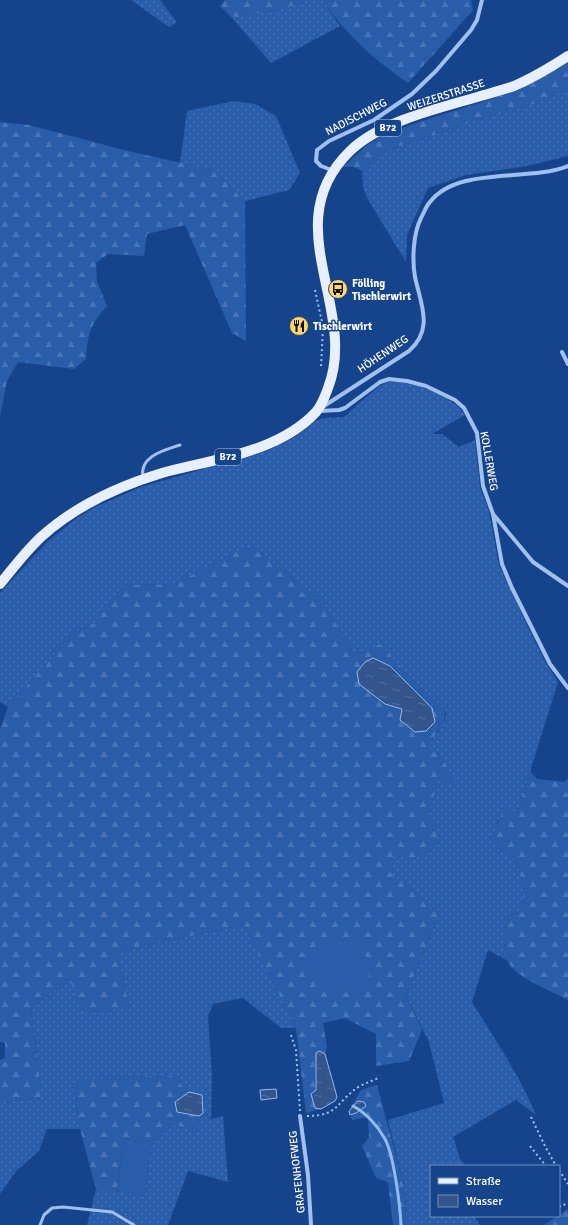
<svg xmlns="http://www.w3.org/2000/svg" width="568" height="1225" font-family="Signika,sans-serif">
	<defs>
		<pattern id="grass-dots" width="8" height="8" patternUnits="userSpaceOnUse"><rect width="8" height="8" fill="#295daa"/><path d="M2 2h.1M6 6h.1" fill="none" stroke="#4975b7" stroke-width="1.8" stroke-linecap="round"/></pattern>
		<pattern id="forest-firs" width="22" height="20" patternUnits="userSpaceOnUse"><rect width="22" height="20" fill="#295daa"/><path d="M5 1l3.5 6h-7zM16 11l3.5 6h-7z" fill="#4975b7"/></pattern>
		<pattern id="water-ripples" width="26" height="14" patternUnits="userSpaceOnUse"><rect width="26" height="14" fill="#34558b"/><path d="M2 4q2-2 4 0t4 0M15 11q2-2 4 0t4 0" fill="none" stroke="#526e9c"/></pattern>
	</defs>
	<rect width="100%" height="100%" fill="#16448c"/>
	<g fill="url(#grass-dots)">
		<path d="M131 0H160L177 22 169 27Z"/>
		<path d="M309 0H322L340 26 271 63 232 18 282 9Z"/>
		<path d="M568 88V156L527 166 466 175 428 188 407 235 406 262 367 198 363 187 362 171 378 155 398 146 429 137 486 117 536 103Z"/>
		<path d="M234 101 255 104 276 116 300 173 289 190 245 201 213 170 180 163 187 111Z"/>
		<path d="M387 382C408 379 455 396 465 415L432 434H442L459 447 475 440 480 487 489 512 499 565 528 627 547 665 558 682 517 813 503 816 497 823 498 849 515 859C521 877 528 893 520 911L512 914 504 945 508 961 488 950 472 1002C495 1039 519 1075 536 1115L516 1100 453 1137 460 1159 466 1166H431V1216H474L480 1225H406L405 1189 388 1120 444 1103 429 1042 406 996 440 912 392 874 394 852 428 815 438 779 455 785 444 760 429 743C437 733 449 723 445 709L411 678 380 645 355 654 321 600 250 545 174 584 124 585 95 623 74 632 8 707 0 702V593L48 541 77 518 95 507 141 487 269 450 295 437 315 421 324 418 344 417 379 386Z"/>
		<path d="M244 925 296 1028H281L243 998 213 1004 208 1016 212 1076 211 1119 223 1116 228 1182 188 1171 168 1225H87L96 1189 145 1196 151 1142 169 1124 197 1131 199 1116 203 1113 202 1095 189 1092 173 1076 73 1084 80 1129H47L39 1151 16 1171 0 1194V1105L13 1101 42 1097 31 1010 69 977 130 1008 117 954 133 948Z"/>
	</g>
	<g fill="url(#forest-firs)" fill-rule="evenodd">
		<path d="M225 0H309L282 9 232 18 220 6Z"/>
		<path d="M322 0H471L473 10 408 83C372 58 347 35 322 0Z"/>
		<path d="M568 62V88L534 104 486 117 429 137 398 146 378 155 362 171 354 167H343L367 145 384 135C444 110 513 100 568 62Z"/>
		<path d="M0 122 29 125 128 151 213 170 245 201 246 341 232 333 185 225 147 234 144 256 108 254 96 263 97 281 107 306C91 323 87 335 86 359L74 369 18 362 7 381 0 416Z"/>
		<path d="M250 545 321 600 355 654 380 644 411 678 445 709 444 724 429 743 444 760 455 785 438 780 428 815 437 823V844L410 862 394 853 392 874 440 912 406 996 422 1030 409 1061 376 1066V1034L345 1018 323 1023 327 1047 325 1054 319 1051 315 1063V1108L321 1109 306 1113 296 1028 244 925 133 948 117 954 130 1008 82 1014 69 977 31 1010 42 1097 13 1101 0 1105V1060L5 1058V1043L0 1042V729L8 707 74 632 95 623 124 585 174 584ZM390 666 405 682 402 709 385 704Z"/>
		<path d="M530 771 537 779 564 782 568 778V1000C552 991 516 978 508 962 504 954 504 942 504 934 504 921 509 915 520 911 528 893 521 877 515 859 510 856 503 853 499 849 484 837 503 821 503 808L517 813Z"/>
		<path d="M173 1076 189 1092 175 1102 177 1112 199 1116 197 1131 169 1124 151 1142 123 1139 117 1193 96 1189 80 1129 73 1083 100 1078Z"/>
		<path d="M377 1085 405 1189 406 1225H393L388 1182 376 1178 362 1146 369 1137 368 1117 352 1120 351 1116 361 1110 358 1101 349 1111 361 1090Z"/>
		<path d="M568 1209V1225H544Z"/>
	</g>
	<g fill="#295daa">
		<path d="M361 934 372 990 317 991 304 950Z"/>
		<path d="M123 1139 151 1142 145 1196 117 1193Z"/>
	</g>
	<g fill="url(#water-ripples)" stroke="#92baf2">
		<path d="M373 658 390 666 432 708 435 722 426 731 415 732 400 720 402 709 385 704 359 684 357 672 365 662Z"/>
		<path d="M319 1051 325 1054 337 1097 335 1101 321 1109 315 1108 311 1094 316 1090V1053Z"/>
		<path d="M276 1089 277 1098 261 1100 260 1090Z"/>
		<path d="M189 1092 202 1095 203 1113 199 1116 177 1112 175 1102Z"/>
		<path d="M358 1101 364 1102 366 1106 356 1113 350 1115 349 1111Z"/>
	</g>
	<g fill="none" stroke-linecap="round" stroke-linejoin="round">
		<path stroke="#92baf2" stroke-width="3" d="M353 1106C366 1113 378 1126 385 1139 394 1156 400 1205 401 1225"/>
		<g stroke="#a0c0ef" stroke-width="2" stroke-dasharray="2 3" stroke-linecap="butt">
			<path d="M315 290 323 327 321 368"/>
			<path d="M291 1035 296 1050 300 1111"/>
			<path d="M307 1116C340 1116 336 1101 360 1086 366 1083 372 1081 378 1078"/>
			<path d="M531 1117 545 1146 556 1166"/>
			<path d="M530 1146 546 1166"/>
			<path d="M559 1170 568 1184"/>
			<path d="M559 1207 568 1203"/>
		</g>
		<g stroke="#a0c0ef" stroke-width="3">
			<path d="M143 477C139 456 165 450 180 445"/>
			<path d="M40 1225 44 1215 52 1208 63 1207 112 1212 134 1225"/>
		</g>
		<g stroke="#a0c0ef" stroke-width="4">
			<path d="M334 171 321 166 316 161 317 150 329 141 374 120 412 94 436 71 471 30 477 20 482 0"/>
			<path d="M562 352 568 364"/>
			<path d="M324 406 409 351C434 329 421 305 415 277 412 260 413 234 421 218 424 213 426 206 430 202 458 166 528 182 568 166"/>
			<path d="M319 411 339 410 345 408 380 382 389 379 407 381 426 386 455 400 464 408 477 433 483 486 493 514 502 564 512 588 550 664 568 688"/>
			<path d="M493 514 533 562 568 586"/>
			<path d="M300 1116 308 1175 311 1225"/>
		</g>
		<path stroke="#e8f0ff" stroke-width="10" d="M0 584C13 568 26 551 41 537 74 507 119 486 162 473 213 459 278 453 316 412 322 405 325 396 328 388 359 309 275 224 350 151 387 115 465 103 514 86 533 78 551 67 568 56"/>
	</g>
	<defs>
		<g id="bus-disc" transform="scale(1)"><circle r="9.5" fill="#ffd85e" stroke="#16448c"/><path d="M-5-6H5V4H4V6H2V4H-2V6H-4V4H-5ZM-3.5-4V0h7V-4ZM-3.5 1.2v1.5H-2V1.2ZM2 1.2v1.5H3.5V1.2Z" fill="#111"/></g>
		<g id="restaurant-disc" transform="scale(1)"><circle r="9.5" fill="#ffd85e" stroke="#16448c"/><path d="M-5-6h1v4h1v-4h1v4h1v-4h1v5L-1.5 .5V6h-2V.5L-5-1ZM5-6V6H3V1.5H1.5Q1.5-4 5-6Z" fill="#111"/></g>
	</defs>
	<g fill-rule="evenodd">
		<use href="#bus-disc" x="338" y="289"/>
		<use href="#restaurant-disc" x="299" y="326"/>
	</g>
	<g text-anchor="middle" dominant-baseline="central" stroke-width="3" stroke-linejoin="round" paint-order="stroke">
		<g fill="#16448c" stroke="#b9c7dc" stroke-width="1">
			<rect x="375" y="120" width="26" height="16" rx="3"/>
			<rect x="215" y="449" width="26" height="16" rx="3"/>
		</g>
		<g font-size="10" font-weight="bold" fill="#fff">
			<text x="388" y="128">B72</text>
			<text x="228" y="457">B72</text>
		</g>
		<g font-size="11" fill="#fff" stroke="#16448c">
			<text transform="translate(446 95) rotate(-18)">WEIZERSTRASSE</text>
			<text transform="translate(356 117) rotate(-27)">NADISCHWEG</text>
			<text transform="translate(383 354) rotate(-34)">HÖHENWEG</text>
			<text transform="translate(489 461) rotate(80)">KOLLERWEG</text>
			<text transform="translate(297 1172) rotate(-96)">GRAFENHOFWEG</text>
		</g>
		<g font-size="11" font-weight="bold" fill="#fff" stroke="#16448c" text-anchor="start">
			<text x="352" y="283">Fölling<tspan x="352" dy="13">Tischlerwirt</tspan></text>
			<text x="313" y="326">Tischlerwirt</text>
		</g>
	</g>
	<rect x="430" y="1165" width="130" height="52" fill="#16448c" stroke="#738fba"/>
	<rect x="438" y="1178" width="20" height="6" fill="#e8f0ff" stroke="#738fba"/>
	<text x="466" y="1185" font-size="12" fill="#ffffff">Straße</text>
	<rect x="438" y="1195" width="20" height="12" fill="url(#water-ripples)" stroke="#738fba"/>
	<text x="466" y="1205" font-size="12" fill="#ffffff">Wasser</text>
</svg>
